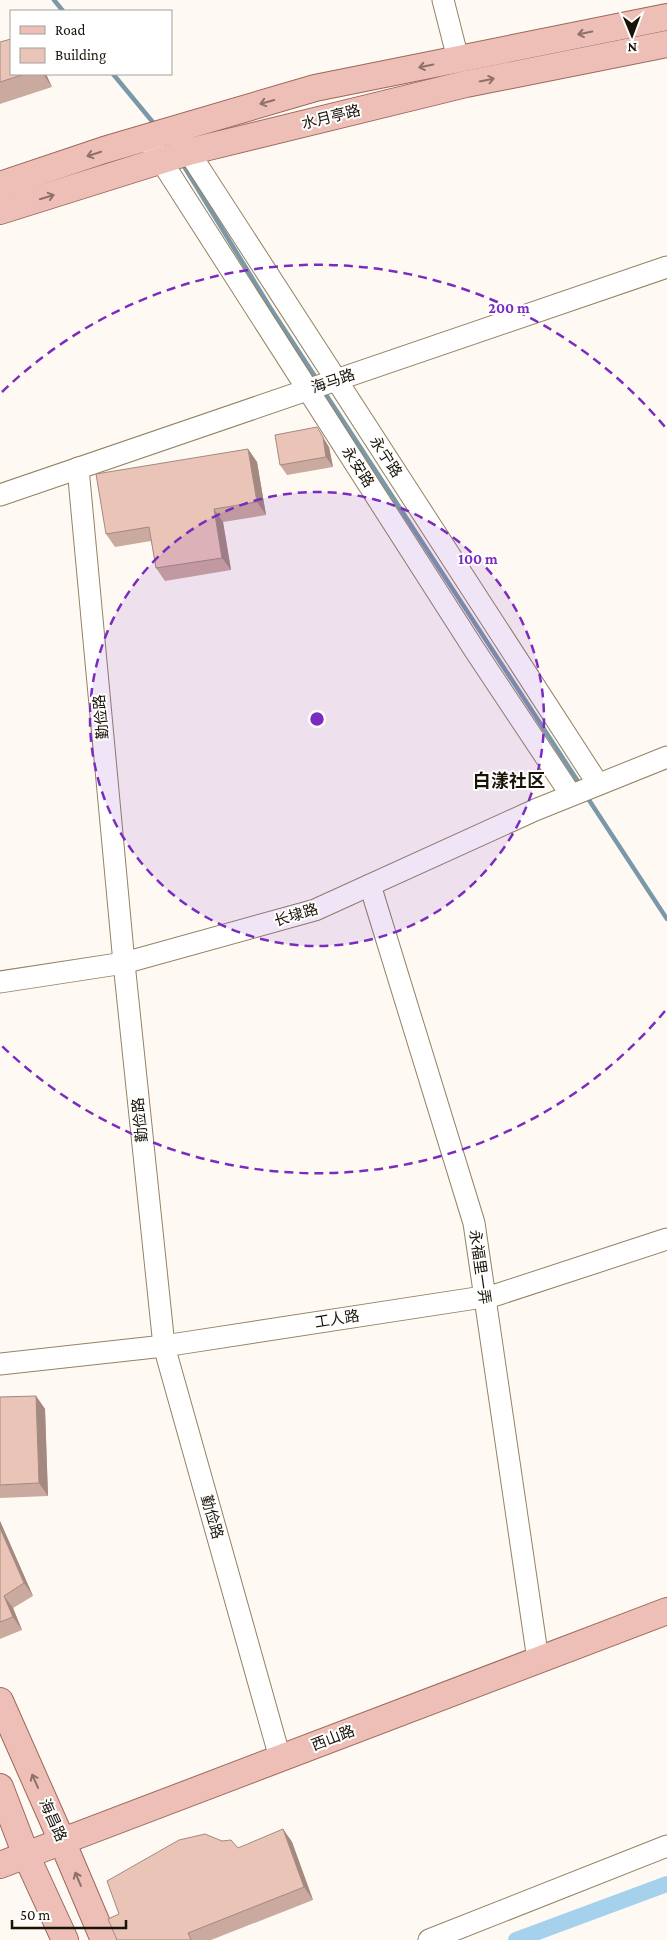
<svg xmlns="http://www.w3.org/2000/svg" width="667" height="1940" font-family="'Crimson Pro','Noto Sans SC',serif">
	<rect width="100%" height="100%" fill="#fefaf3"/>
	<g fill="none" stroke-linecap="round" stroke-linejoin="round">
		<g stroke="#7b98a8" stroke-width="4.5">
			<path d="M54 0 63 11"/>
			<path d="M113 74 156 126"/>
			<path d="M182 163 271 309 318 381"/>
			<path d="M323 390 581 786"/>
			<path d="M587 797 667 919"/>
		</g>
		<path stroke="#a5d1ed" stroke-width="16" d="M516 1940 667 1884"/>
		<g stroke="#948264" stroke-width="23">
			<g id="minor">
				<path d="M443 0 458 59"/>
				<path d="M181 140 598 784"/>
				<path d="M153 148 474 649 571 795"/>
				<path d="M78 468 124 963 164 1346 280 1758"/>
				<path d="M0 495 667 267"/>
				<path d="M370 885 474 1223 538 1660"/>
				<path d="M0 982 124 963 315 910 535 810 667 757"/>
				<path d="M0 1364 164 1346 496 1295 667 1239"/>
				<path d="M429 1940 667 1846"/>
			</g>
		</g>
		<g stroke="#9c675a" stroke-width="28">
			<g id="major">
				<path d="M0 185 104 150 315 88 667 17"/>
				<path d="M0 211 188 152 466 84 667 44"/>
				<path d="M0 1701 62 1841 104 1940"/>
				<path d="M0 1787 26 1855 65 1940"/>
				<path d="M0 1865 667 1611"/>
			</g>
		</g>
		<use href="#minor" stroke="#fff" stroke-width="21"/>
		<use href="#major" stroke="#eebfb6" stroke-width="26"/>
	</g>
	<g fill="#caa99e">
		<path d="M0 42 11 74H46L52 87 0 104Z"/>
		<path d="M329 447 333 467 287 475 280 465Z"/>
		<path d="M248 449 257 462 266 515 223 522 231 570 165 581 156 568 151 541 115 547 106 534Z"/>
		<path d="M36 1396 45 1409 48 1496 0 1498V1397Z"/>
		<path d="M0 1521 33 1596 13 1608 22 1630 0 1639Z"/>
		<path d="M283 1829 292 1842 313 1900 211 1940H117L119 1914Z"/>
	</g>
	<g fill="#a48981">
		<path d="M43 74H46L52 87Z"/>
		<path d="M317 427 329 447 333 467 326 457Z"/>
		<path d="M248 449 257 462 266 515 257 502Z"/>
		<path d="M214 509 223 522 231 570 222 558Z"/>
		<path d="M36 1396 45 1409 48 1496 39 1483Z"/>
		<path d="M0 1521 33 1596 24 1583 0 1528Z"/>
		<path d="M4 1596 13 1608 22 1630 13 1617Z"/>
		<path d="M283 1829 292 1842 313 1900 304 1887Z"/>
	</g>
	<g fill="#ebc4b8" stroke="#a48981">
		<path d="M11 39V74H25L0 82V42Z"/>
		<path d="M317 427 323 437 326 457 280 465 275 435Z"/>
		<path d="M248 449 257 502 214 509 222 558 156 568 149 527 106 534 96 474Z"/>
		<path d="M36 1396 39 1483 0 1485V1397Z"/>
		<path d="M0 1528 24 1583 4 1596 13 1617 0 1622Z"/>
		<path d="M283 1829 304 1887 188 1933 191 1940H117L108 1919 119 1914 107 1881 179 1840 205 1834 222 1841 231 1840 238 1848Z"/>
	</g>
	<defs><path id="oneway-shaft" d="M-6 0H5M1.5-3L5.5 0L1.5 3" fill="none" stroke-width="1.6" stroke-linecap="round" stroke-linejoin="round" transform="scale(1.25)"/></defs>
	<g stroke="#8e7167">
		<use href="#oneway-shaft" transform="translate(585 33) rotate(168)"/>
		<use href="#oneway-shaft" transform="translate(426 66) rotate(168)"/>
		<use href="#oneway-shaft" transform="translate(487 80) rotate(-11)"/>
		<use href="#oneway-shaft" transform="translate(267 102) rotate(164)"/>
		<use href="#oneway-shaft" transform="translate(94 154) rotate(162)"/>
		<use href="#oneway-shaft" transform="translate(47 197) rotate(-17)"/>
		<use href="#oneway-shaft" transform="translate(35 1781) rotate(-114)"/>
		<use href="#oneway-shaft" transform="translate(78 1879) rotate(-113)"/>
	</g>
	<circle cx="317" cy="719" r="227" fill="#7b2cbf" fill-opacity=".12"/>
	<g fill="none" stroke="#7b2cbf" stroke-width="2.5" stroke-dasharray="9 6">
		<circle cx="317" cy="719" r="227"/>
		<path d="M665 1011A454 454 0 0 1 2 1046M2 392A454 454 0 0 1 665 427"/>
	</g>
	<g text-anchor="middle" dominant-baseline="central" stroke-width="4" stroke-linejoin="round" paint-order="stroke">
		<g font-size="15" fill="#191207" stroke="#fff">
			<text transform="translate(331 117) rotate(-14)">水月亭路</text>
			<text transform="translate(333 381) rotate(-19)">海马路</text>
			<text transform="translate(386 457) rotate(57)">永宁路</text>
			<text transform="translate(358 467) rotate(57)">永安路</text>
			<text transform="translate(101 717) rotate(-95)">勤俭路</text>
			<text transform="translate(296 915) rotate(-17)">长埭路</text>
			<text transform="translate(140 1120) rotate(-96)">勤俭路</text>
			<text transform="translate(480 1267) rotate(82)">永福里一弄</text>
			<text transform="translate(337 1319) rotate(-9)">工人路</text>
			<text transform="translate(212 1517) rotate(74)">勤俭路</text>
			<text transform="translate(333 1738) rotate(-21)">西山路</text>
			<text transform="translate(53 1820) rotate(66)">海昌路</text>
		</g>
		<g font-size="18" font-weight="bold" fill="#191207" stroke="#fff">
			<text x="509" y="781">白漾社区</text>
		</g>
	</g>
	<circle cx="317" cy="719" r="8" fill="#7b2cbf" stroke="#fff" stroke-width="2.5"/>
	<g font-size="15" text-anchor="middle" font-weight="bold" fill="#7b2cbf" stroke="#fff" stroke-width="4" stroke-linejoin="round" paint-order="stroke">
		<text x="509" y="313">200 m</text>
		<text x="478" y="564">100 m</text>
	</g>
	<rect x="10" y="10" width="162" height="65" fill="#ffffff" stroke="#a3a09c"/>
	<rect x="20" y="26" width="25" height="8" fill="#eebfb6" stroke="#a3a09c"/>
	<text x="55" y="35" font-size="15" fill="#191207">Road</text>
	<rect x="20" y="48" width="25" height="15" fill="#ebc4b8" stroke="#a3a09c"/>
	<text x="55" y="60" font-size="15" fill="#191207">Building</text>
	<g transform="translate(632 35) rotate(179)" stroke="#ffffff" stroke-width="4" paint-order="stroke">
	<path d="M0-4L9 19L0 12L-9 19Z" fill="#191207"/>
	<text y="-8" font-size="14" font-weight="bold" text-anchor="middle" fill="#191207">N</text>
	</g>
	<path d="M12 1920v8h114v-8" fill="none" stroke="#191207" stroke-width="2.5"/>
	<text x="20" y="1920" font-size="15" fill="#191207" stroke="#ffffff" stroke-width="4" paint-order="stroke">50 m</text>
</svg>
